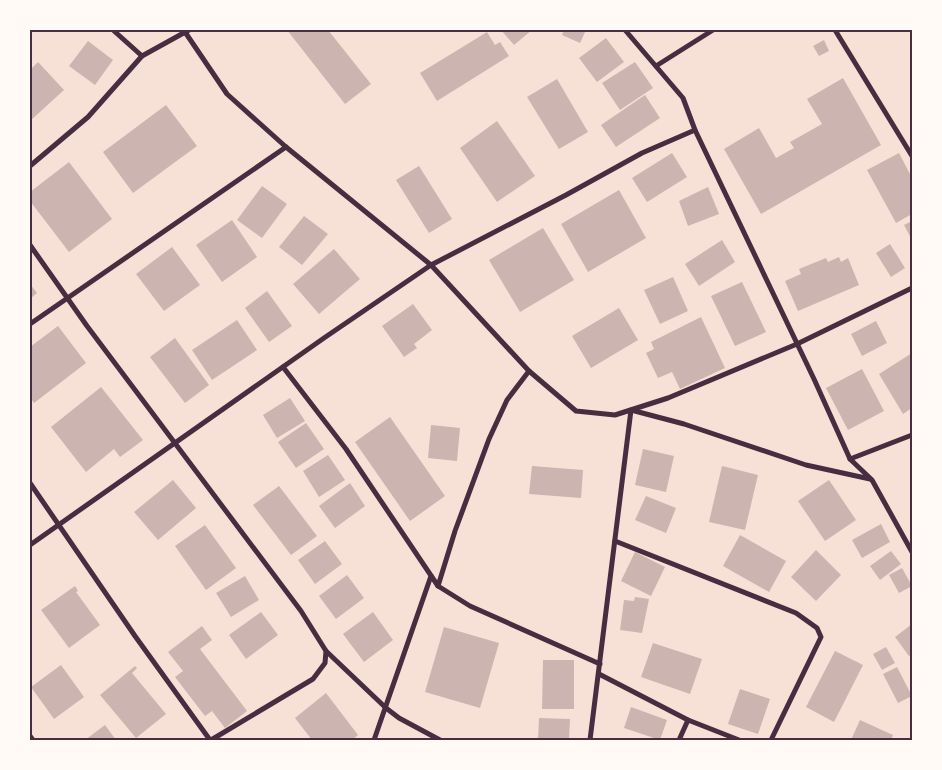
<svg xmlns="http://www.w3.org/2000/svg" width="942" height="770" font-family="'Archivo Narrow',sans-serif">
	<rect width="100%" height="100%" fill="#f7e1d7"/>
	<g fill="#ccb4b1">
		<path d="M287 30H328L371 84 345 104Z"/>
		<path d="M501 30H532L514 45Z"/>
		<path d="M564 30H586L580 43 562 35Z"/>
		<path d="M487 32 495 45 500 42 509 56 437 101 420 73Z"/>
		<path d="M606 38 624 62 597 82 579 58Z"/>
		<path d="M824 40 829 51 819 56 813 46Z"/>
		<path d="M88 41 113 60 95 85 69 66Z"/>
		<path d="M38 62 64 90 30 121V70Z"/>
		<path d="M635 62 653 88 620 110 602 83Z"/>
		<path d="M843 78 881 145 761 214 724 149 759 128 776 158 794 148 790 142 822 124 807 99Z"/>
		<path d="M557 79 588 132 559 149 527 97Z"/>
		<path d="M645 95 660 118 616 147 601 125Z"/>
		<path d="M166 105 197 146 133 193 103 152Z"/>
		<path d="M497 121 535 176 497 202 460 148Z"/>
		<path d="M672 153 687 177 647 202 632 178Z"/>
		<path d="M899 153 912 178V214L896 223 867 170Z"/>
		<path d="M69 162 112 219 69 252 30 201V192Z"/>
		<path d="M419 166 452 219 429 233 396 180Z"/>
		<path d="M262 186 287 204 262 238 237 220Z"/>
		<path d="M708 187 719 214 688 226 679 201Z"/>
		<path d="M619 190 646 238 588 272 561 224Z"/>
		<path d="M304 216 328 234 302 265 279 247Z"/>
		<path d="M232 220 257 257 222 282 196 245Z"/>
		<path d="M912 221V240L904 225Z"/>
		<path d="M543 228 574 280 520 312 489 260Z"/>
		<path d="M722 240 735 262 699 286 685 264Z"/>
		<path d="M890 244 905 268 891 277 876 253Z"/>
		<path d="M172 247 200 285 164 311 136 274Z"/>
		<path d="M334 249 360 279 319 314 293 284Z"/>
		<path d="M839 257 841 262 848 258 859 285 798 311 785 281 801 274 799 269 826 258 828 262Z"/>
		<path d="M673 277 688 311 660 324 644 290Z"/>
		<path d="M742 282 766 332 735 346 711 296Z"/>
		<path d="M30 284 37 293 30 299Z"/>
		<path d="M267 291 292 326 269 342 245 308Z"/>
		<path d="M413 304 432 330 414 344 417 348 404 357 382 326Z"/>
		<path d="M619 308 638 340 591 368 572 336Z"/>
		<path d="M701 317 725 368 680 389 672 372 658 378 646 353 654 349 651 342Z"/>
		<path d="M237 320 257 350 212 380 192 350Z"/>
		<path d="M876 321 887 343 862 356 851 334Z"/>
		<path d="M58 326 86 363 34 403 30 397V347Z"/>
		<path d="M175 338 209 385 185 403 150 357Z"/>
		<path d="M912 353V408L903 414 879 374Z"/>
		<path d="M862 369 884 411 848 430 826 388Z"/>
		<path d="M101 387 143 440 120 457 114 449 86 472 51 427Z"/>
		<path d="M290 398 305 421 277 438 263 415Z"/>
		<path d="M390 417 445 496 410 521 355 442Z"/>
		<path d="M306 423 324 449 296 468 278 442Z"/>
		<path d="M431 425 460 428 457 461 428 458Z"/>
		<path d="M643 449 674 456 666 492 635 485Z"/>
		<path d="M328 455 345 480 319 497 303 471Z"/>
		<path d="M532 466 583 470 581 498 529 494Z"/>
		<path d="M722 466 758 475 745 530 709 522Z"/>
		<path d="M173 480 196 508 158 540 134 512Z"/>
		<path d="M829 480 856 520 825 541 798 501Z"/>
		<path d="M350 483 365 506 335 528 319 506Z"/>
		<path d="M279 486 317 536 291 555 253 505Z"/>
		<path d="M646 496 676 508 666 533 635 520Z"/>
		<path d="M881 524 890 542 862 558 852 540Z"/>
		<path d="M205 525 236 568 206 590 175 546Z"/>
		<path d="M740 535 786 561 769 592 723 566Z"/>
		<path d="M325 541 342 564 315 584 298 560Z"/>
		<path d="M816 550 841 575 816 601 791 577Z"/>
		<path d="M891 551 901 564 880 580 870 566Z"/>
		<path d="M635 552 665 567 651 596 621 581Z"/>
		<path d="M902 568 912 586 899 593 889 575Z"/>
		<path d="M347 575 364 598 336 619 319 596Z"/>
		<path d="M245 576 259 600 231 617 216 593Z"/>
		<path d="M75 586 78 591 76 592 100 625 69 648 41 610Z"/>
		<path d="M635 597 649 599 642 633 620 630 624 600 634 601Z"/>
		<path d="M261 612 278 635 246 659 229 635Z"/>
		<path d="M373 612 393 640 364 662 343 634Z"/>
		<path d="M912 624V654L909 656 895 637Z"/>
		<path d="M202 626 212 640 200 649 247 711 225 728 212 711 205 716 175 677 183 671 168 652Z"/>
		<path d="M444 627 499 643 480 708 425 692Z"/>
		<path d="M653 643 702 659 690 694 641 677Z"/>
		<path d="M886 647 895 663 882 670 873 654Z"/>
		<path d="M835 651 863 665 834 722 806 707Z"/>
		<path d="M543 660H574V709H542Z"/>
		<path d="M61 665 84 697 54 719 31 687Z"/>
		<path d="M135 666 137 668 132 673 166 714 136 738 100 695Z"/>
		<path d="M897 667 912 696 898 703 883 674Z"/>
		<path d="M740 689 770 699 758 734 728 724Z"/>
		<path d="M326 693 358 735 352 740H312L295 718Z"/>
		<path d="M631 707 667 720 660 740 624 728Z"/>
		<path d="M539 718 570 719 569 740H538Z"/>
		<path d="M860 720 893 735 891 740H851Z"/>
		<path d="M105 725 116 740H85Z"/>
	</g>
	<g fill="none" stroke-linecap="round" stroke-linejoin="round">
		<g stroke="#4a2c40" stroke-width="5">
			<path d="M113 30 142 56"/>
			<path d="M625 30 683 98 695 130 814 379 850 459 872 480 912 552"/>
			<path d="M835 30 912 156"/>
			<path d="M185 32 227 94 286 147 431 265 529 371 576 411 615 415 668 398 797 344 912 288"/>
			<path d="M656 66 713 30"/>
			<path d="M30 166 88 117 142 56 189 30"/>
			<path d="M30 245 87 326 301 611 326 651 325 663 313 679 211 740"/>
			<path d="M30 324 286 147"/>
			<path d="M283 367 346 449 438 586 470 606 600 664"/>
			<path d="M850 459 912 435"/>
			<path d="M30 483 135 636 210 740"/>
			<path d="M615 541 796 613 817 628 821 637 771 740"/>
			<path d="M30 545 324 338 431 265 566 195 642 153 695 130"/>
			<path d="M438 586 455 531 489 439 507 400 529 371"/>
			<path d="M326 651 386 708 399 718 440 740"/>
			<path d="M599 674 688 720 739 740"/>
			<path d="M30 736 33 740"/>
			<path d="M374 740 431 576"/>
			<path d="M590 740 631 410 684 424 806 465 870 479"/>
			<path d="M679 740 688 720"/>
		</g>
	</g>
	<rect width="942" height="770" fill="none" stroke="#fffaf5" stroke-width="62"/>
	<rect x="31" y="31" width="880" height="708" fill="none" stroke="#4a2c40" stroke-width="2"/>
</svg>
